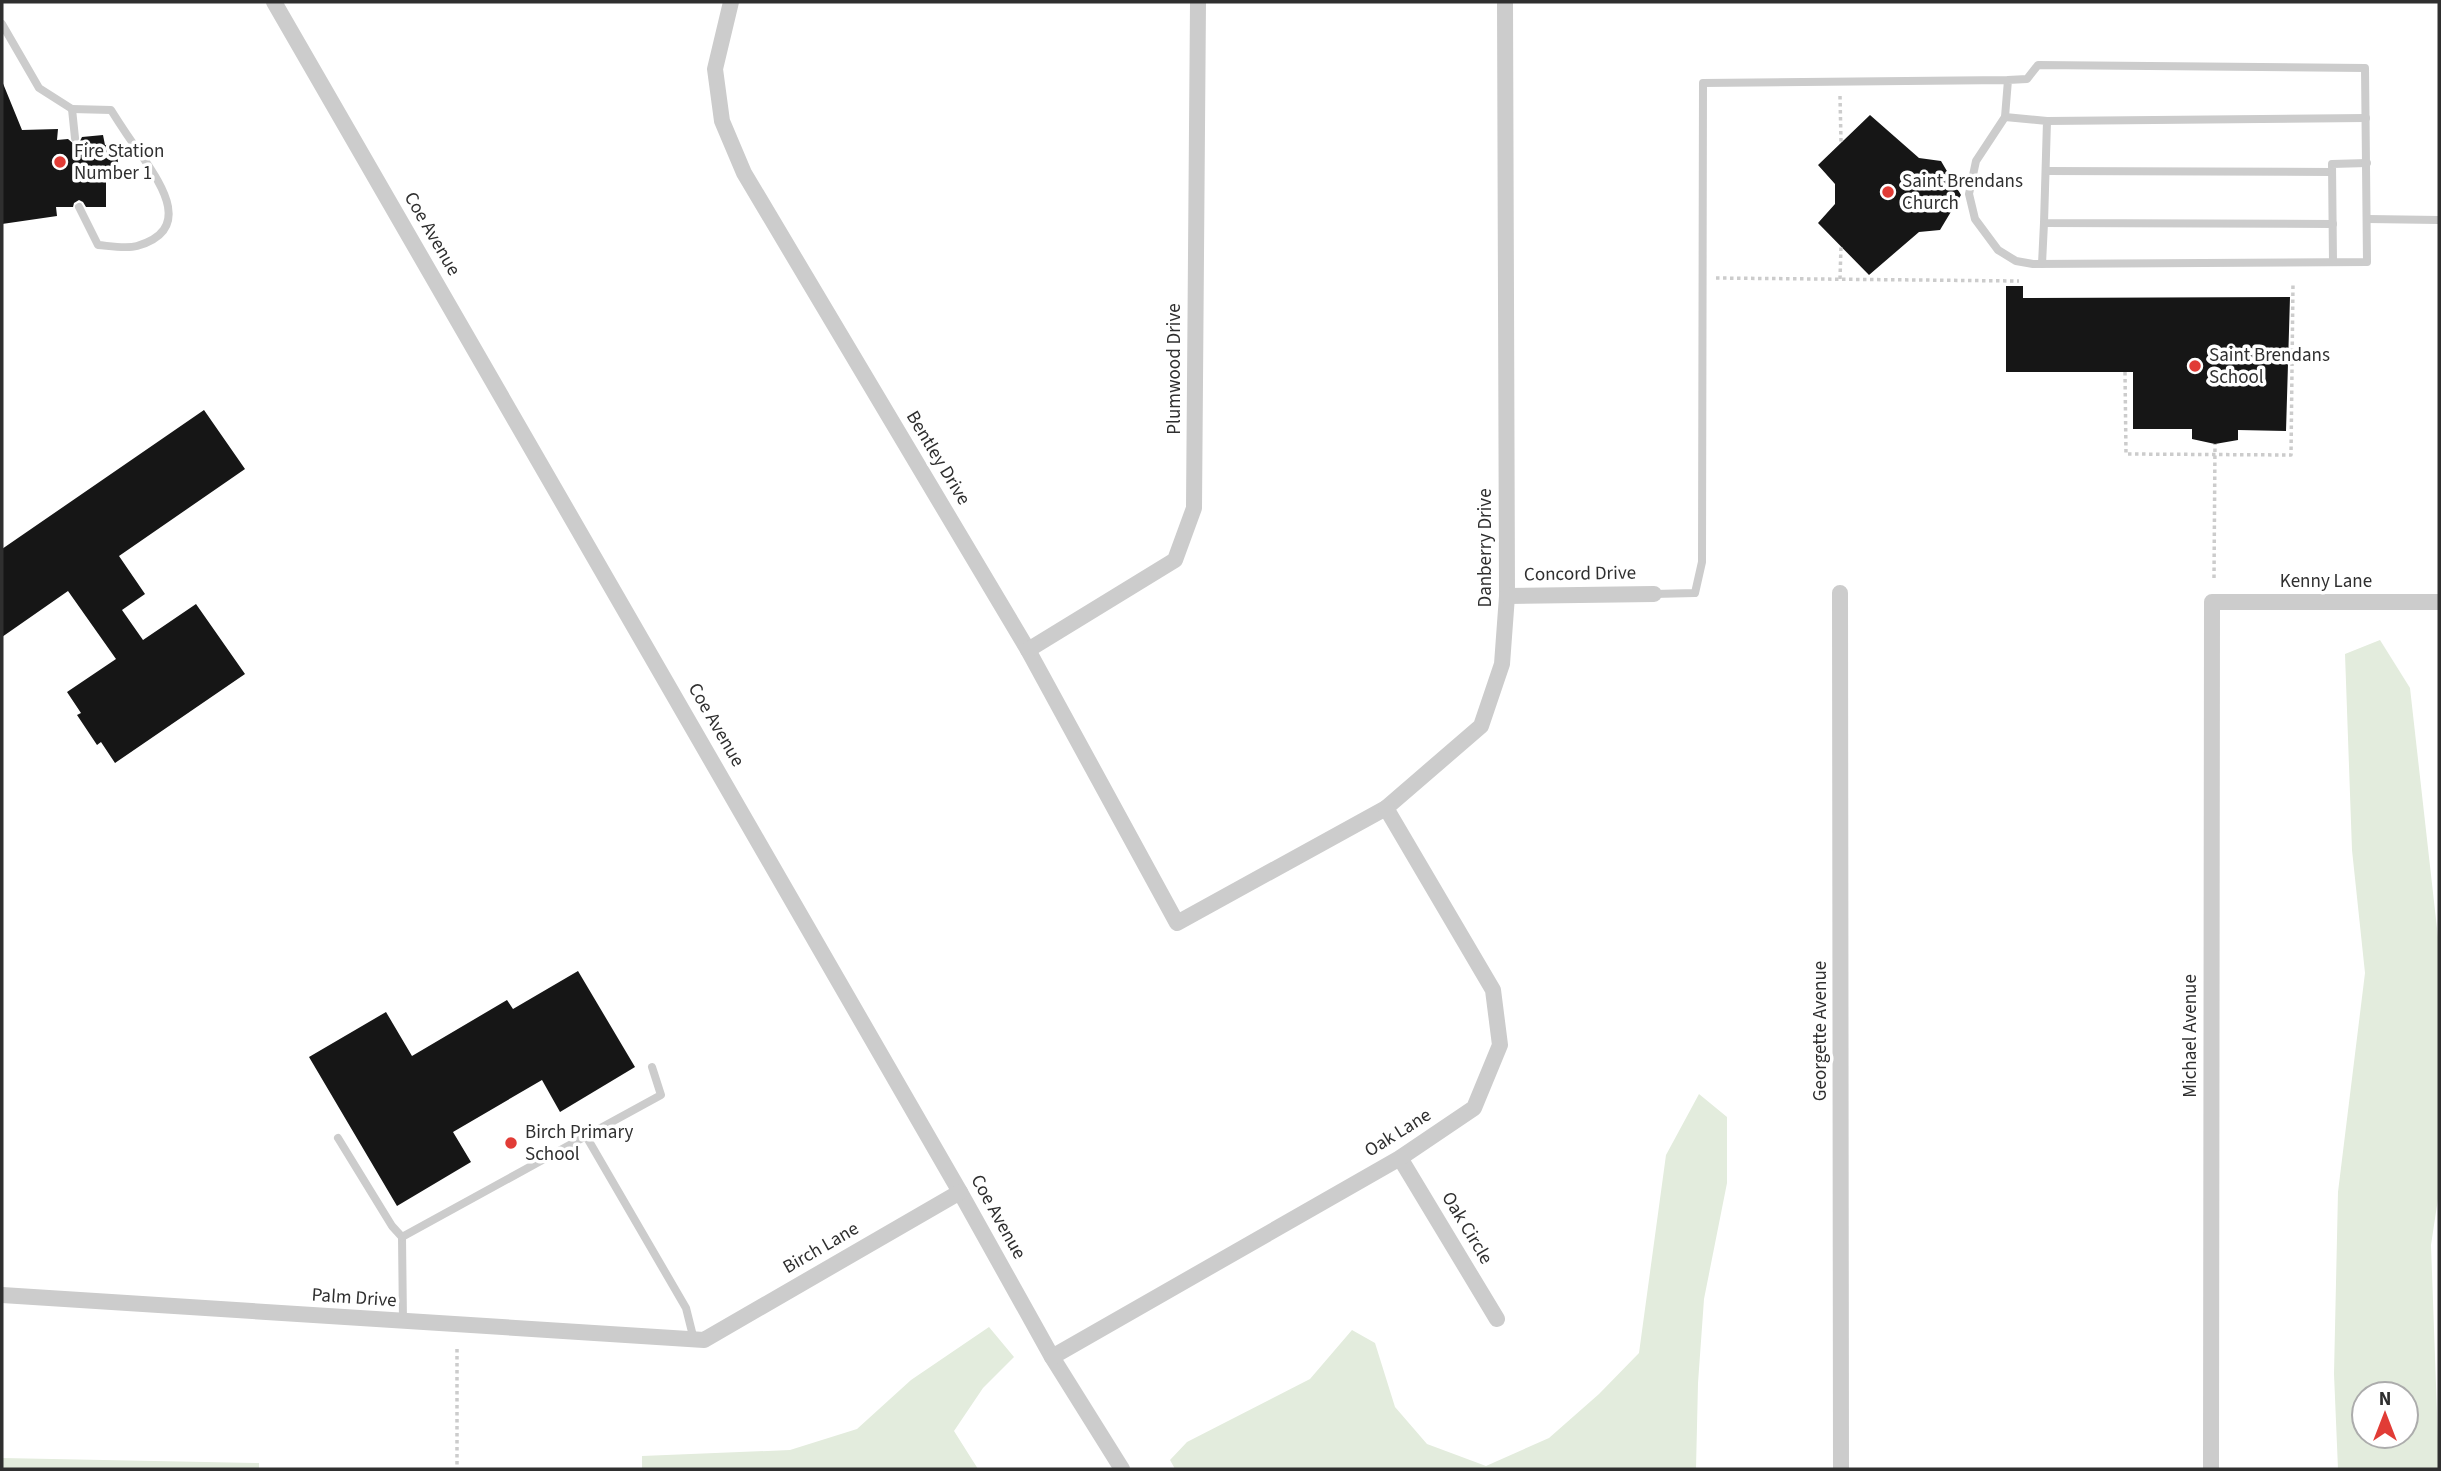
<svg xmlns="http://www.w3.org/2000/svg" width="2441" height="1471" font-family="'Source Sans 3',sans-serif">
	<rect width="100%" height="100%" fill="#fff"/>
	<g fill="#e3ecdd" fill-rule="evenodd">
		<path d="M2380 640 2410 688 2439 946V1192L2431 1245 2439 1469H2338L2334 1374 2338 1192 2365 973 2352 850 2345 654ZM2364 1394H2406V1436H2364Z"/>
		<path d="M1699 1094 1727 1117V1183L1704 1299 1698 1383 1696 1469H1175L1170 1460 1187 1442 1310 1379 1352 1330 1375 1343 1395 1407 1427 1444 1486 1466 1549 1438 1599 1394 1639 1353 1666 1155Z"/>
		<path d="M989 1327 1014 1357 983 1388 954 1431 978 1469H642V1456L790 1450 857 1429 911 1380Z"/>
		<path d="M2 1458 259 1463V1469H2Z"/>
	</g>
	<g fill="#161616">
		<path d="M2 81 22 130 58 129 57 140 68 139 75 145 79 143 82 137 103 135 105 145 116 144 120 180 106 181V207H86L83 202 79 200 74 203 73 207H56L57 216 2 224Z"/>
		<path d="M1870 115 1919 158 1941 161 1961 195 1940 230 1919 232 1869 275 1818 223 1835 204V184L1818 165Z"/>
		<path d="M2006 286H2023V298L2290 297 2286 431 2238 430V440L2215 444 2192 439V429H2133V372H2006Z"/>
		<path d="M204 410 245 469 119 556 145 594 122 610 143 640 196 604 245 674 115 763 101 742 97 745 77 715 81 713 67 692 116 659 68 591 2 637V549Z"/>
		<path d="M578 971 635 1067 560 1112 542 1080 453 1132 471 1162 397 1206 309 1057 386 1012 412 1056 507 1000 513 1009Z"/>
	</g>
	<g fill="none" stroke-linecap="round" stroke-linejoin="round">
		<g stroke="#ccc" stroke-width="3.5" stroke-dasharray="3.5 3.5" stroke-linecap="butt">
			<path d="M1840 96 1841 142"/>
			<path d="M1716 278 2019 281"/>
			<path d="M1840 279 1841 246"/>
			<path d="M2125 372 2126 454 2291 455 2293 283"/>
			<path d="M2214 578 2215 444"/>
			<path d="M457 1349V1469"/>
		</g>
		<g stroke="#ccc" stroke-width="8">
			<path d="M2 24 39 88 72 109 75 138"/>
			<path d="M72 109 111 110C121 126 131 141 142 156 163 187 192 230 137 246 126 249 110 246 98 245L79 207"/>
			<path d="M2005 117 2047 121 2044 223 2333 224"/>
			<path d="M2047 121 2366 118"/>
			<path d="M2046 171 2332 172"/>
			<path d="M2368 219 2439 220"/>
			<path d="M2333 262 2332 164 2367 163"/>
			<path d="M2042 264 2044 223"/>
			<path d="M1654 594 1695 593 1702 562 1703 83 2008 80 2005 117 1976 161 1969 194 1975 219 1998 250 2016 261 2033 264 2367 262 2365 68 2038 65 2027 79 2008 80"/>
			<path d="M652 1067 661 1095 586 1136 686 1308 694 1340"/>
			<path d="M338 1138 392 1226 402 1237 403 1322"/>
			<path d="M402 1237 586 1136"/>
		</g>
		<g stroke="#ccc" stroke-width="16">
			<path d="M274 2 960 1192 1052 1357 1122 1469"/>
			<path d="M731 2 715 69 722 121 744 173 1028 650 1177 923 1386 808 1481 726 1502 664 1507 596 1505 2"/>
			<path d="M1840 593 1841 1469"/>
			<path d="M1507 596 1654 594"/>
			<path d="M1028 650 1175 560 1194 508 1198 2"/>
			<path d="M1400 1158 1497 1319"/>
			<path d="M2 1295 704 1340 960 1192"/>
			<path d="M1052 1357 1400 1158 1474 1108 1500 1045 1493 990 1386 808"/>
			<path d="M2211 1469 2212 602H2439"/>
		</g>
	</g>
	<g fill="#e13c36" stroke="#fff" stroke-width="2.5">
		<circle cx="60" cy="162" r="7"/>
		<circle cx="1888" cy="192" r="7"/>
		<circle cx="2195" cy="366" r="7"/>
		<circle cx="511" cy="1143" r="7"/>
	</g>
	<g text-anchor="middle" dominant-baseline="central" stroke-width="7" stroke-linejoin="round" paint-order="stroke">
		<g font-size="19" fill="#2f2f2f" stroke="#fff" text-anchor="start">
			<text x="74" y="151">Fire Station<tspan x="74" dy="22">Number 1</tspan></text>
			<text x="1902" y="181">Saint Brendans<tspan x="1902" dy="22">Church</tspan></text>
			<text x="2209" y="355">Saint Brendans<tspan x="2209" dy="22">School</tspan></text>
			<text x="525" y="1132">Birch Primary<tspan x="525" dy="22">School</tspan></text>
		</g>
		<g font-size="19" fill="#2f2f2f" stroke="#fff">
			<text transform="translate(432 234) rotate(60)">Coe Avenue</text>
			<text transform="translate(1174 369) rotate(-90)">Plumwood Drive</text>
			<text transform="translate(938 458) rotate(59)">Bentley Drive</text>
			<text transform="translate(1485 548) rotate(-90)">Danberry Drive</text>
			<text transform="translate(1580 574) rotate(-1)">Concord Drive</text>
			<text x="2326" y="581">Kenny Lane</text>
			<text transform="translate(716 725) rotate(60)">Coe Avenue</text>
			<text transform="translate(1820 1031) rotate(-90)">Georgette Avenue</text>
			<text transform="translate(2190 1036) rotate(-90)">Michael Avenue</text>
			<text transform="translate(1398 1133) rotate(-32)">Oak Lane</text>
			<text transform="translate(998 1217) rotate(61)">Coe Avenue</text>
			<text transform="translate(1467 1228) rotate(59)">Oak Circle</text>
			<text transform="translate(821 1248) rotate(-30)">Birch Lane</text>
			<text transform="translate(354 1298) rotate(4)">Palm Drive</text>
		</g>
	</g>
	<rect width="2441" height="1471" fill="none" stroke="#2f2f2f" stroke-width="7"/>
	<g transform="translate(2385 1415)"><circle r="33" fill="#ffffff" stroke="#acacac" stroke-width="2"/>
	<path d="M0-5L12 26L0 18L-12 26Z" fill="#e13c36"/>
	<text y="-10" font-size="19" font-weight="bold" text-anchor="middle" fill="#2f2f2f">N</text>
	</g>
</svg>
